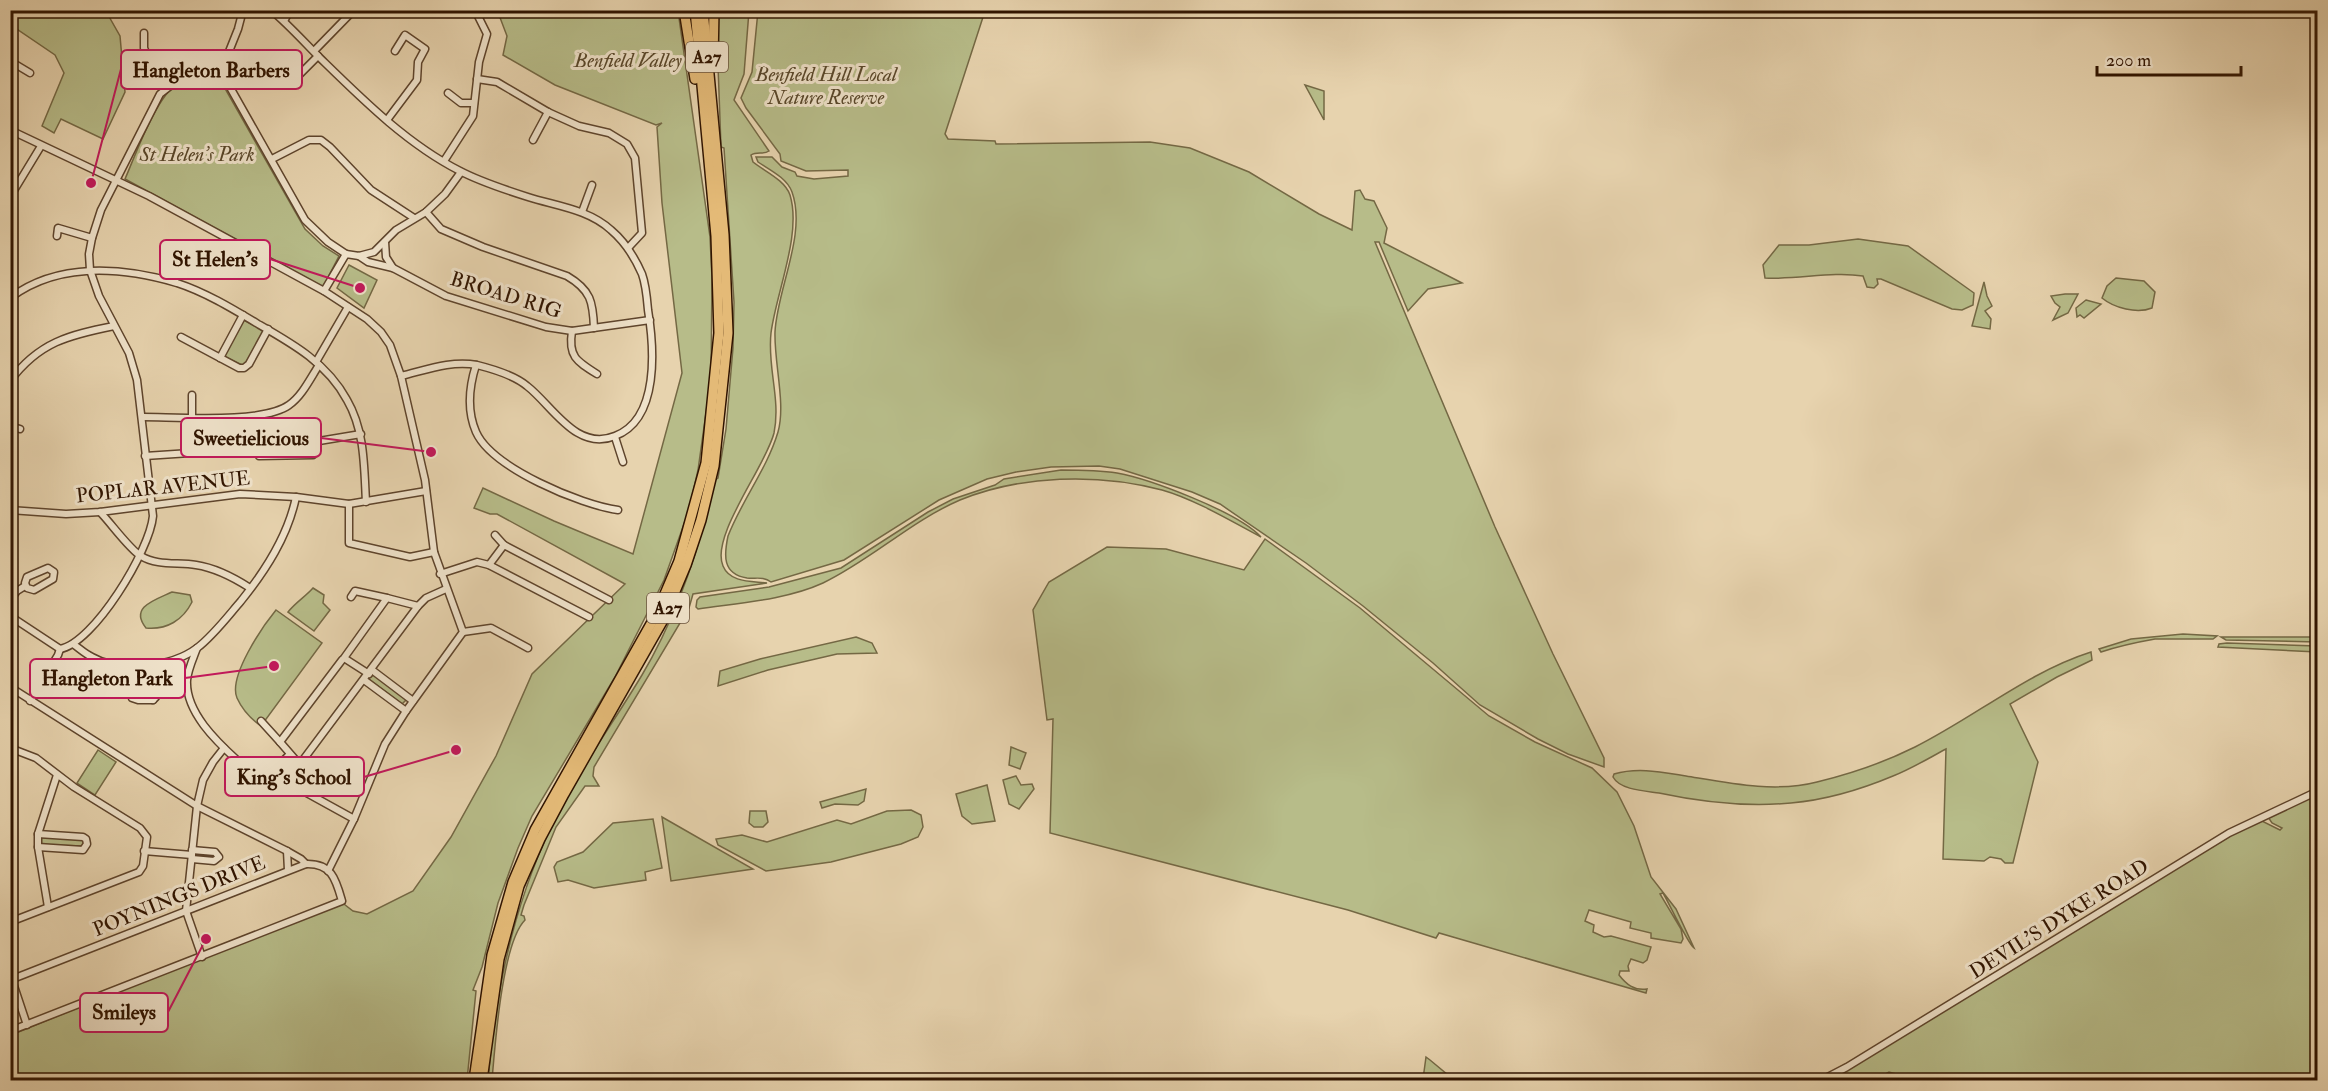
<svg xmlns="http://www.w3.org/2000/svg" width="2328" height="1091" font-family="'IM FELL Double Pica',serif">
	<rect width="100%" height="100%" fill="#e7d3ae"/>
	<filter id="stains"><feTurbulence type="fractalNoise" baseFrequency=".00333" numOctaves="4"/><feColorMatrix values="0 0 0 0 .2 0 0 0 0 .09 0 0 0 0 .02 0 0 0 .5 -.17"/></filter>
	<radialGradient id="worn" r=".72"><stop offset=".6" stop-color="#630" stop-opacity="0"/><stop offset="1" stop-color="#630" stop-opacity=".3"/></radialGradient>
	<g fill="#b7bc89" stroke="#746844" stroke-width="1.5">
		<path d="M500 10 678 11 710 237 712 278 711 377 698 470 689 510 664 580 615 677 532 816 518 848 498 903 482 967 473 990 476 991 467 1080H11V1035L340 901 353 911 367 914 413 891 451 837 496 756 532 674 625 584 497 514H490L474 508 483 488 554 521 633 554 682 373 662 203 657 127 662 123 656 125 555 85 503 55 507 36 499 15Z"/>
		<path d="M10 11H108L107 13 120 36 125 92 103 139 61 119 54 133 42 126 64 73 55 55 11 25Z"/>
		<path d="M716 11H749L744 74 734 100 769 151C763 155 757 151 751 155L753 162C764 171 785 180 790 195 802 234 776 293 771 333 767 367 781 399 774 433 766 466 710 536 723 566 730 583 752 581 767 583L693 594 689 608 594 767 593 776 599 786H585L556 827 524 905 521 915 524 916 525 920C502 943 495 1046 492 1080H488C495 993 513 907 551 827 576 774 612 725 642 675 677 616 700 547 715 480L718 478 726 429 733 348 734 302 724 148 721 147Z"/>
		<path d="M758 11H985L945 134 948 139 995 141 996 144 1150 142 1190 148 1249 172 1319 214 1352 230 1355 191 1360 190 1365 199 1374 201 1387 228 1384 243 1462 283 1428 289 1408 311 1379 242H1375L1495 527 1553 654 1604 758V767L1568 754 1538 739 1480 705 1433 663 1363 606 1306 563 1220 504 1192 492 1120 469 1099 466 1051 467 1016 472 987 479 939 500 844 560 771 582C763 576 756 579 747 578 722 574 724 555 728 536 742 500 767 469 778 432 786 404 774 363 775 332 777 289 807 234 792 192 787 178 770 170 758 162L756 157H772L782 167 795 172 797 176 814 179 848 176V170L806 171 781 161 780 154 746 108 741 98 752 72Z"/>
		<path d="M215 71 305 229 323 246 339 256 323 287 125 179C136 154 156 96 179 82 190 76 202 73 215 71Z"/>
		<path d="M1305 85 1324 91V120Z"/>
		<path d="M1858 239 1908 246 1974 293 1973 305 1962 310 1952 309 1881 279H1877L1878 284 1874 288 1867 287 1863 276C1831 271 1798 280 1765 278L1763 265 1779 245H1809Z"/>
		<path d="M349 265 377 280 364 308 337 288Z"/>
		<path d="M2116 278 2144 281 2155 292 2152 308C2137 314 2114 308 2102 298L2107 286Z"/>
		<path d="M1984 282 1987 296 1992 306 1985 311 1991 319 1990 329 1972 326Z"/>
		<path d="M2065 294H2078L2068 313 2053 320 2060 307 2055 303 2051 296Z"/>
		<path d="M2086 300 2101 304 2084 318 2080 315 2077 317 2076 308Z"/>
		<path d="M244 320 264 331 244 366 224 356Z"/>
		<path d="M1061 470C1079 470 1098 470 1117 473 1150 479 1238 512 1261 537 1231 521 1194 499 1162 490 1098 473 1021 475 960 500 911 521 871 560 823 583 786 600 738 603 698 609L696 607 697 600 700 597 769 587 841 568 928 512 953 499 995 485 1004 479Z"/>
		<path d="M1265 539 1360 608 1489 716 1535 742 1592 768 1617 792 1634 826 1651 877 1676 909 1694 948C1688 944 1669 903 1663 893L1660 894 1681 929 1683 939 1681 943 1651 938V933L1630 928 1631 922 1589 910 1585 921 1594 925 1593 932 1604 937 1611 936 1651 947 1647 960 1643 963 1631 959 1628 966 1629 971H1620L1619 975C1626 984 1634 991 1647 989L1646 993 1439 933 1436 938 1348 910 1050 833 1053 719 1047 720 1033 610 1049 582 1107 547 1166 549 1244 570Z"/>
		<path d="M313 588 324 595 323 603 330 610 314 631 288 612C296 602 305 597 313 588Z"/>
		<path d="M172 592 190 595 192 602C183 620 167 630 146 628 129 607 155 600 172 592Z"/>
		<path d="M276 610 322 643 261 726C251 719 242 709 237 698 228 677 262 627 276 610Z"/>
		<path d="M2183 634 2217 636 2213 639H2155C2138 642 2119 646 2101 652L2099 649 2131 639Z"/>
		<path d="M856 637 872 643 877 653 837 654 768 670 718 686 720 671 760 659Z"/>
		<path d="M2221 637H2317V642L2226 640Z"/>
		<path d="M2227 643 2317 646V652L2218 647 2219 644Z"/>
		<path d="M2091 652 2092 660 2057 677 2010 704 2038 762 2013 863H2005L2001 859 1990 857 1984 861 1943 859 1946 749C1929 758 1911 769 1893 776 1862 789 1825 800 1791 803 1748 807 1701 802 1659 793 1645 791 1620 790 1613 777L1614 774C1638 767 1661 772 1686 776 1728 783 1775 793 1817 782 1850 774 1885 762 1915 747 1975 717 2028 672 2091 652Z"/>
		<path d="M373 674 407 699 402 704 369 679Z"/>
		<path d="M1011 747 1026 753 1020 769 1009 765Z"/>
		<path d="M98 750 116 762 95 795 77 783Z"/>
		<path d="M1016 776 1021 785 1032 784 1034 789 1019 809 1009 804 1003 780Z"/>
		<path d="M987 785 995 821 972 824 962 816 956 794Z"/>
		<path d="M866 789 864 801 858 805 835 804 822 808 820 802Z"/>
		<path d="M2317 793V1080H1917L1889 1072 1874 1080H1827L2240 830 2260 820 2280 830 2282 828 2272 823 2268 817Z"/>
		<path d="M911 810 921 815 923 827 918 837 901 844 831 862 766 871 718 845 716 839 742 835 767 842 837 820 851 824 887 811Z"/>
		<path d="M750 811H766L768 822 763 827H754L749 823Z"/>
		<path d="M662 817 753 869 671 881Z"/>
		<path d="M653 819 662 868 645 872 646 880 594 888 568 880 558 882 554 867 557 862 583 852 613 823Z"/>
		<path d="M42 837 82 838 85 841V846L42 845 39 841Z"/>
		<path d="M1426 1057 1430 1060 1454 1080 1423 1079Z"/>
	</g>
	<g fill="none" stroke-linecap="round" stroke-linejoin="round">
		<g stroke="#5e442c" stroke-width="9">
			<g id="minor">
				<path d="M271 10C289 25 304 42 320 58 362 99 407 144 460 171 481 182 506 190 528 197 556 206 588 209 611 230 624 241 635 258 642 274 646 285 647 298 648 310 654 347 660 419 615 436 576 452 552 405 527 386 514 375 493 369 477 365 451 360 426 370 401 376"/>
				<path d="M284 21 290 10"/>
				<path d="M144 33V48L149 60 172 82"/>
				<path d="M314 51 354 10"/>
				<path d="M10 61 30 73"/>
				<path d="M218 66 305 220 328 242 346 254"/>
				<path d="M299 75 318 56"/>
				<path d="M477 79 497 82 548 112 579 126 609 133 627 144 635 158 642 233 628 248"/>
				<path d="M448 93 461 103H474"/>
				<path d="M387 120 417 80 418 62 425 49 405 35 395 51"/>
				<path d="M10 130 149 196 324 291 367 319 381 332 390 345 401 376 425 480 434 552 463 632 406 711 385 744 354 819 328 871"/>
				<path d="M533 140 548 112"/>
				<path d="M272 159 309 140H321L330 147 371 190 414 218"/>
				<path d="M444 161 473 116 479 62 487 34 475 10"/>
				<path d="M10 197 41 146"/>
				<path d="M426 212 441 229 483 247 567 276C591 290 593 302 594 328"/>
				<path d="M582 212 592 185"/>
				<path d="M57 236 58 228 92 238"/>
				<path d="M385 242 386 257 393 268"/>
				<path d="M359 256 368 262 393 268 446 296 546 327 572 331 650 320"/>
				<path d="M324 291 346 254 359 256 374 252 396 230 426 212 445 194 461 172"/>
				<path d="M10 298C58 262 122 267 177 283 205 292 233 309 258 324 293 344 327 363 347 400 365 431 364 467 366 502"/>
				<path d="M572 331C568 356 576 361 597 374"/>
				<path d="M181 337 239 368H244L249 364 268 329"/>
				<path d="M220 358 243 315"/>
				<path d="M316 362 348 307"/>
				<path d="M476 365C469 387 467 411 476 432 492 468 581 505 618 510"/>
				<path d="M10 381C39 342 69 335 114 326"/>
				<path d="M192 395V417"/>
				<path d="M143 417C176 417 263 424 289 405 302 396 310 379 319 365"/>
				<path d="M10 426 20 429"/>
				<path d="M615 437 623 462"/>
				<path d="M145 456 190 453"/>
				<path d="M259 456 313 455V442L361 434"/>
				<path d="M349 504V543L410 557 434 552"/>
				<path d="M10 510 66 514 100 512 240 494 296 497 349 504 426 491"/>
				<path d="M100 512C110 522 130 550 141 556 157 566 178 562 196 565 216 568 233 577 250 588"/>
				<path d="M495 535 504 545"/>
				<path d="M489 565 504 545 609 600"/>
				<path d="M48 568 54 572 53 579 34 590 27 588 25 583 27 577Z"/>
				<path d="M440 574 477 562 489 565 589 617"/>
				<path d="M351 597 355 591 387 598"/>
				<path d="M10 600 17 591 25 586"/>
				<path d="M10 616 60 649"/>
				<path d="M463 632 491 628 528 648"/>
				<path d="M73 644C79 648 85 654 92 657 120 673 172 667 197 648 213 636 228 616 241 601 266 570 288 536 296 497"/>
				<path d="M197 648C193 659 188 669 187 680 185 712 217 742 238 761"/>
				<path d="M60 649C94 643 150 550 153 516L137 380 129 353 99 296 90 270 89 254 92 238 101 210 160 94 187 73 218 66 226 59 238 29 243 10"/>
				<path d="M143 666 144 691 153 700 156 697"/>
				<path d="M372 670 413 701"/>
				<path d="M369 674 344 658 387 598 418 606"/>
				<path d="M364 680 406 711"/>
				<path d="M10 687 197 806 287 851 301 859 306 864"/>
				<path d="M132 698 138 700H153"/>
				<path d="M30 701 58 655 60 649"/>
				<path d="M261 721 280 742"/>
				<path d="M10 748 36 758 74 787 140 828 147 837 143 866 139 872 10 922"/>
				<path d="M300 765 280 742 342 660"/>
				<path d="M260 784 271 767 280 764 289 755"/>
				<path d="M354 819 296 787 292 779 294 772 418 606 426 598 446 589"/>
				<path d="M38 847 83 850 87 844 86 839 83 837 38 834"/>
				<path d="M144 851 192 855"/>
				<path d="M287 851 288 870"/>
				<path d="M192 859 214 861 219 857 215 852 192 850"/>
				<path d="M48 907 38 847V834L57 775"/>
				<path d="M202 957 186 911 197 806 203 780 213 762 224 748"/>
				<path d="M11 977 27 1025"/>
				<path d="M10 980 306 864C332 863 336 880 342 901L10 1031"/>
				<path d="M1822 1080 1847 1067 2229 833 2318 791"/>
			</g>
		</g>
		<g stroke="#301400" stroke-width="12">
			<g id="highway">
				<path d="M684 10 695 79"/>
				<path d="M713 62 714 10"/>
				<path d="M474 1080 492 955 513 882 535 830 656 615 679 561 706 463 719 333 716 236 695 10"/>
				<path d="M482 1080 499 959 519 886 540 839 564 794 663 620 686 565 701 520 714 466 728 333 724 235 703 10"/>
			</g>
		</g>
		<use href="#minor" stroke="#efe2ca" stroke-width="6"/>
		<use href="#highway" stroke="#e4ba77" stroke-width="9"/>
	</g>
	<g text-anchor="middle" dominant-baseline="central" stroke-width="6" stroke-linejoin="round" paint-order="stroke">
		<g fill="#efe2ca" stroke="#69523d" stroke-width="1.5">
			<rect x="686" y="42" width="42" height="30" rx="4.5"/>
			<rect x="647" y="593" width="42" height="30" rx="4.5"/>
		</g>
		<g font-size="18" font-weight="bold" fill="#301400">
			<text x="707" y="57">A27</text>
			<text x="668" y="608">A27</text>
		</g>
		<g font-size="20" font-style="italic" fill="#584629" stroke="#efe2ca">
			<text x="628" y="60">Benfield Valley</text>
			<text x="826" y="74">Benfield Hill Local<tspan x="826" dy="23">Nature Reserve</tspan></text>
			<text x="197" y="154">St Helen's Park</text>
		</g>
		<g font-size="20" fill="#301400" stroke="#efe2ca">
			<text transform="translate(506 295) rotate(17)">BROAD RIG</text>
			<text transform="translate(163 487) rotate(-6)">POPLAR AVENUE</text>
			<text transform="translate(179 896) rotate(-22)">POYNINGS DRIVE</text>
			<text transform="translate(2059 919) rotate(-32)">DEVIL'S DYKE ROAD</text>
		</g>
	</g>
	<path fill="none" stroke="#c2185b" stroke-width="2" d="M91 183L121 69M360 288L270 259M431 452L321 438M274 666L185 678M456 750L364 777M206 939L168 1012"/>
	<g fill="#c2185b" stroke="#efe2ca" stroke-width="2">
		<circle cx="91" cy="183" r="6"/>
		<circle cx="360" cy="288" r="6"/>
		<circle cx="431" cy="452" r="6"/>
		<circle cx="274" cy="666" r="6"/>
		<circle cx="456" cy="750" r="6"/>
		<circle cx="206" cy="939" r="6"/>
	</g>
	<g fill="#efe2ca" stroke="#c2185b" stroke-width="2">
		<rect x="121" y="50" width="181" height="39" rx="6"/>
		<rect x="160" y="240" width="110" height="39" rx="6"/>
		<rect x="181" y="418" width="140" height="39" rx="6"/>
		<rect x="30" y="659" width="155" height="39" rx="6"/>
		<rect x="225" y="757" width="139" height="39" rx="6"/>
		<rect x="80" y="993" width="88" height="39" rx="6"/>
	</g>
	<g font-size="21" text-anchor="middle" font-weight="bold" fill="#301400">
		<text x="211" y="77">Hangleton Barbers</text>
		<text x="215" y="266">St Helen's</text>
		<text x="251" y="445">Sweetielicious</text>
		<text x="107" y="685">Hangleton Park</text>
		<text x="294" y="784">King's School</text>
		<text x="124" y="1019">Smileys</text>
	</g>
	<rect width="2328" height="1091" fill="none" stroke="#e7d3ae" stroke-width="36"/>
	<rect x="12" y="12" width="2304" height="1067" fill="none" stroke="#301400" stroke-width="3"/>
	<rect x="18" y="18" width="2292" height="1055" fill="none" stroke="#301400" stroke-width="1.5"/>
	<path d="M2097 66v9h144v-9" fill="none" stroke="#301400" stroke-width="3"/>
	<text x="2106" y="66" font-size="18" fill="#301400" stroke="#efe2ca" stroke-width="4.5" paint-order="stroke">200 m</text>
	<rect width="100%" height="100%" filter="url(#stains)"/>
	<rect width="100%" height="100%" fill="url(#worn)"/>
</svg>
